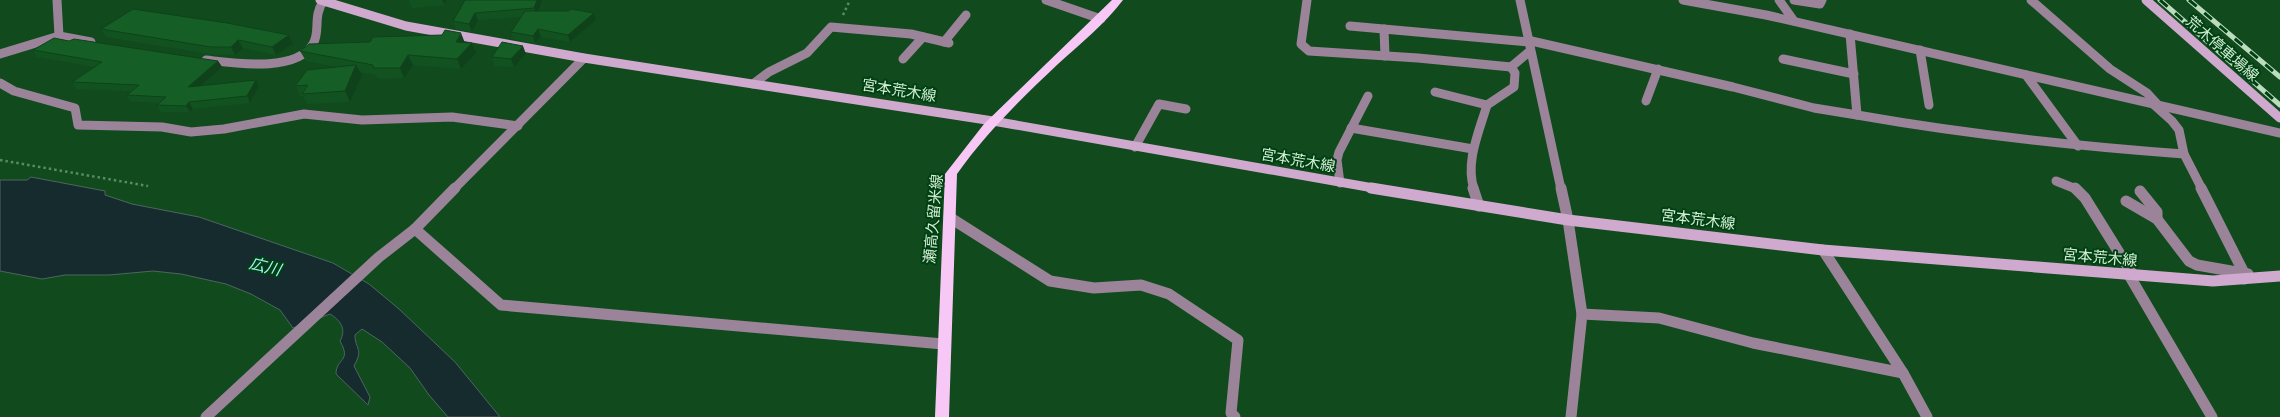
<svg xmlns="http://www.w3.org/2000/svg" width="2280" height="417" font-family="'Alegreya Sans','Noto Sans JP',sans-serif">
	<rect width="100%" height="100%" fill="#114b1d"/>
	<path fill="#152b2e" stroke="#4d6660" d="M31 177 105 191V195L132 204 199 217 333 263 369 284 399 309 455 362 500 417H448L429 395 410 368 382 342 362 329 355 335C355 350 364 348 354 366L370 397 368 405 336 374C336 358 352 362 340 341 347 329 340 320 330 314L293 328 280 310 251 294 226 284 181 274 153 271 109 275H65L42 279 0 271V180H27Z"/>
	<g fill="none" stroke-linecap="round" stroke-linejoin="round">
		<g stroke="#5b8a63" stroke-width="2.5" stroke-dasharray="2.5 3" stroke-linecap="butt">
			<path d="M843 15 850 0"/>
			<path d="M0 160 148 186"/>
		</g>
		<g stroke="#9b849a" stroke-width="9">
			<path d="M1046 0 1101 19"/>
			<path d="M1350 26 1528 42"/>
			<path d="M944 42 966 15"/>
			<path d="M903 59 923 37"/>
			<path d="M1783 59 1854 74"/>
			<path d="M2026 75 2078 146"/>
			<path d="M1435 92 1487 105 1514 87 1515 73 1511 67"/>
			<path d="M2153 104 2172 121 2179 130 2184 154 2202 189"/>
			<path d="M1857 115C1965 134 2074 146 2184 154"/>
			<path d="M1135 147 1159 104 1186 109"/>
			<path d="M2056 181 2076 189"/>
			<path d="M1340 183 1337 160 1339 152 1368 96"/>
			<path d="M1474 189C1465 162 1479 132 1487 105"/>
		</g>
		<g stroke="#9b849a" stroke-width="11">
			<path d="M1473 188 1479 206"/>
			<path d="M2075 188 2085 198 2133 275"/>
			<path d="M2201 188 2244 273V279"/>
			<path d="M2140 191 2157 212V219"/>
			<path d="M2126 201 2157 219 2189 261 2197 265 2248 274"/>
			<path d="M1568 220 1582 314 1571 417"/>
		</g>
		<g stroke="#9b849a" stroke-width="9">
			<path d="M57 0 59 36"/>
			<path d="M1307 0 1301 44 1309 51 1418 58 1511 67 1530 51"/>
			<path d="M1520 0 1561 189"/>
			<path d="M1683 0 1766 15 2280 133"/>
			<path d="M1779 0 1794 21"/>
			<path d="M1794 0 1820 4 1822 0"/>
			<path d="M2031 0 2110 69 2147 93 2158 105"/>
			<path d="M1384 29 1385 56"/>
			<path d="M1527 40 1733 87 1814 108 1857 115 1850 34"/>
			<path d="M1920 50 1929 105"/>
			<path d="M0 54 59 36 91 42"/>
			<path d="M206 60C234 63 296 73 313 44 321 31 312 17 324 0"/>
			<path d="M0 83 14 91 75 108 78 125 162 127 191 132 224 129 304 114 362 120 452 117 518 126"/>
			<path d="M753 84 769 72 807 53 831 27 911 34 949 43"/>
			<path d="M1646 101 1658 69"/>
			<path d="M1351 128 1473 149"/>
			<path d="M454 189 584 58"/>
		</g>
		<g stroke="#9b849a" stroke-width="11">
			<path d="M1561 188 1568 220"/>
			<path d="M949 217 1050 281 1094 288 1141 285 1169 294 1238 340 1231 413 1235 417"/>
			<path d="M415 229 501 305 943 344"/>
			<path d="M1823 250 1903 373 1927 417"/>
			<path d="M2129 275 2212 417"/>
			<path d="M1582 314 1659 318 1753 343 1903 373"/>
			<path d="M206 417 379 257 415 229 455 188"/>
		</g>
		<g stroke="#cfaace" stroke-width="9">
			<path d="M320 0 406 26 584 58 993 121 1379 189"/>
			<path d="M2146 0 2280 118"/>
		</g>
		<path stroke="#cfaace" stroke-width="11" d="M1371 188 1568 220 1823 250 2213 281 2280 276"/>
		<path fill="#f7c8f6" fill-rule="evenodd" d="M1112 0H1123C1105 24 1080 44 1058 64 1021 99 986 133 957 174L949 417H935L945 174 984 124Z"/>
		<g stroke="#bcdcbf" stroke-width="5">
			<g id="rail">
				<path d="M2160 0 2280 105"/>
				<path d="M2189 0 2280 77"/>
			</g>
		</g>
		<use href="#rail" stroke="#014013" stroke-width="3" stroke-dasharray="10" stroke-linecap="butt"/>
	</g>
	<g fill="#125221">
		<path d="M409 0H446L445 5 412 8Z"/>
		<path d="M465 0H542L539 11 594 13 596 20 570 42 541 37 535 43 513 39 511 32 521 17 478 20 472 32 456 29 453 21Z"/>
		<path d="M101 29 289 35 293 44 276 55 243 48 235 55H216L106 37Z"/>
		<path d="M69 41 218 61 222 67 202 86H259L250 103 193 109 190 112H161L157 105 159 103 131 101 127 95 131 91 77 89 72 82 95 67 37 57 33 50Z"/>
		<path d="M465 43H472L476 53 461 69 413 65 404 78 378 79 376 75 360 72 362 75 350 102 307 104 303 96H301L295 86 336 67 306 61 300 51Z"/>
		<path d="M526 54 514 67 495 66 492 57Z"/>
	</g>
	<g fill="#0f421b">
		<path d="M442 0H446L445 5Z"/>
		<path d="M537 0H542L537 16 534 8Z"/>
		<path d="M475 13 478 20 472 32 469 24Z"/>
		<path d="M594 13 596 20 570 42 568 35Z"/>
		<path d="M538 29 541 37 535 43 533 36Z"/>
		<path d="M461 33 465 43 456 42Z"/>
		<path d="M289 35 293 44 276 55 272 47Z"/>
		<path d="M238 40 243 48 235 55 231 47Z"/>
		<path d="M472 43 476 53 461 69 457 59Z"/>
		<path d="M523 46 526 54 514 67 511 59Z"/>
		<path d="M408 55 413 65 404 78 400 68Z"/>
		<path d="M218 61 222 67 192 94 188 87Z"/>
		<path d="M356 65 362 75 350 102 345 91Z"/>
		<path d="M256 80 259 86 250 103 247 96Z"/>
		<path d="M189 102 193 109 190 112 186 106Z"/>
	</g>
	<g fill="#155f26" stroke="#0f421b">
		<path d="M465 0H537L534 8 475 13 469 24 453 21Z"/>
		<path d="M133 9 227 23 289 35 272 47 238 40 231 47H211L101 29Z"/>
		<path d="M571 9 594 13 568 35 538 29 533 36 511 32 525 11H568Z"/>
		<path d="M445 30 461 33 456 42 472 43 457 59 408 55 400 68H373V65L300 51 309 44 370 42 373 37 442 35Z"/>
		<path d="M54 38 69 41 74 39 218 61 188 87 256 80 247 96 189 102 186 106 157 105 166 97 127 95 139 85 72 82 102 62 33 50Z"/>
		<path d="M502 42 523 46 511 59 492 57Z"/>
		<path d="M356 65 345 91 302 94 308 85 295 86 307 70Z"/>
	</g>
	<g text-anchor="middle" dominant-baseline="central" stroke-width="4" stroke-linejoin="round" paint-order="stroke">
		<g font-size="15" fill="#d1eed3" stroke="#014013">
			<text transform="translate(2222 49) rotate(41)">荒木停車場線</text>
			<text transform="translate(899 91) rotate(9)">宮本荒木線</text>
			<text transform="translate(1298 161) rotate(10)">宮本荒木線</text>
			<text transform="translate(934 219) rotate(-85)">瀬高久留米線</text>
			<text transform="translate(1698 220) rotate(7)">宮本荒木線</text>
			<text transform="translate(2100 258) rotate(5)">宮本荒木線</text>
		</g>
		<g font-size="16" font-style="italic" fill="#abeff9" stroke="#014013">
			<text transform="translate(265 267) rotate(14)">広川</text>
		</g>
	</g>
</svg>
